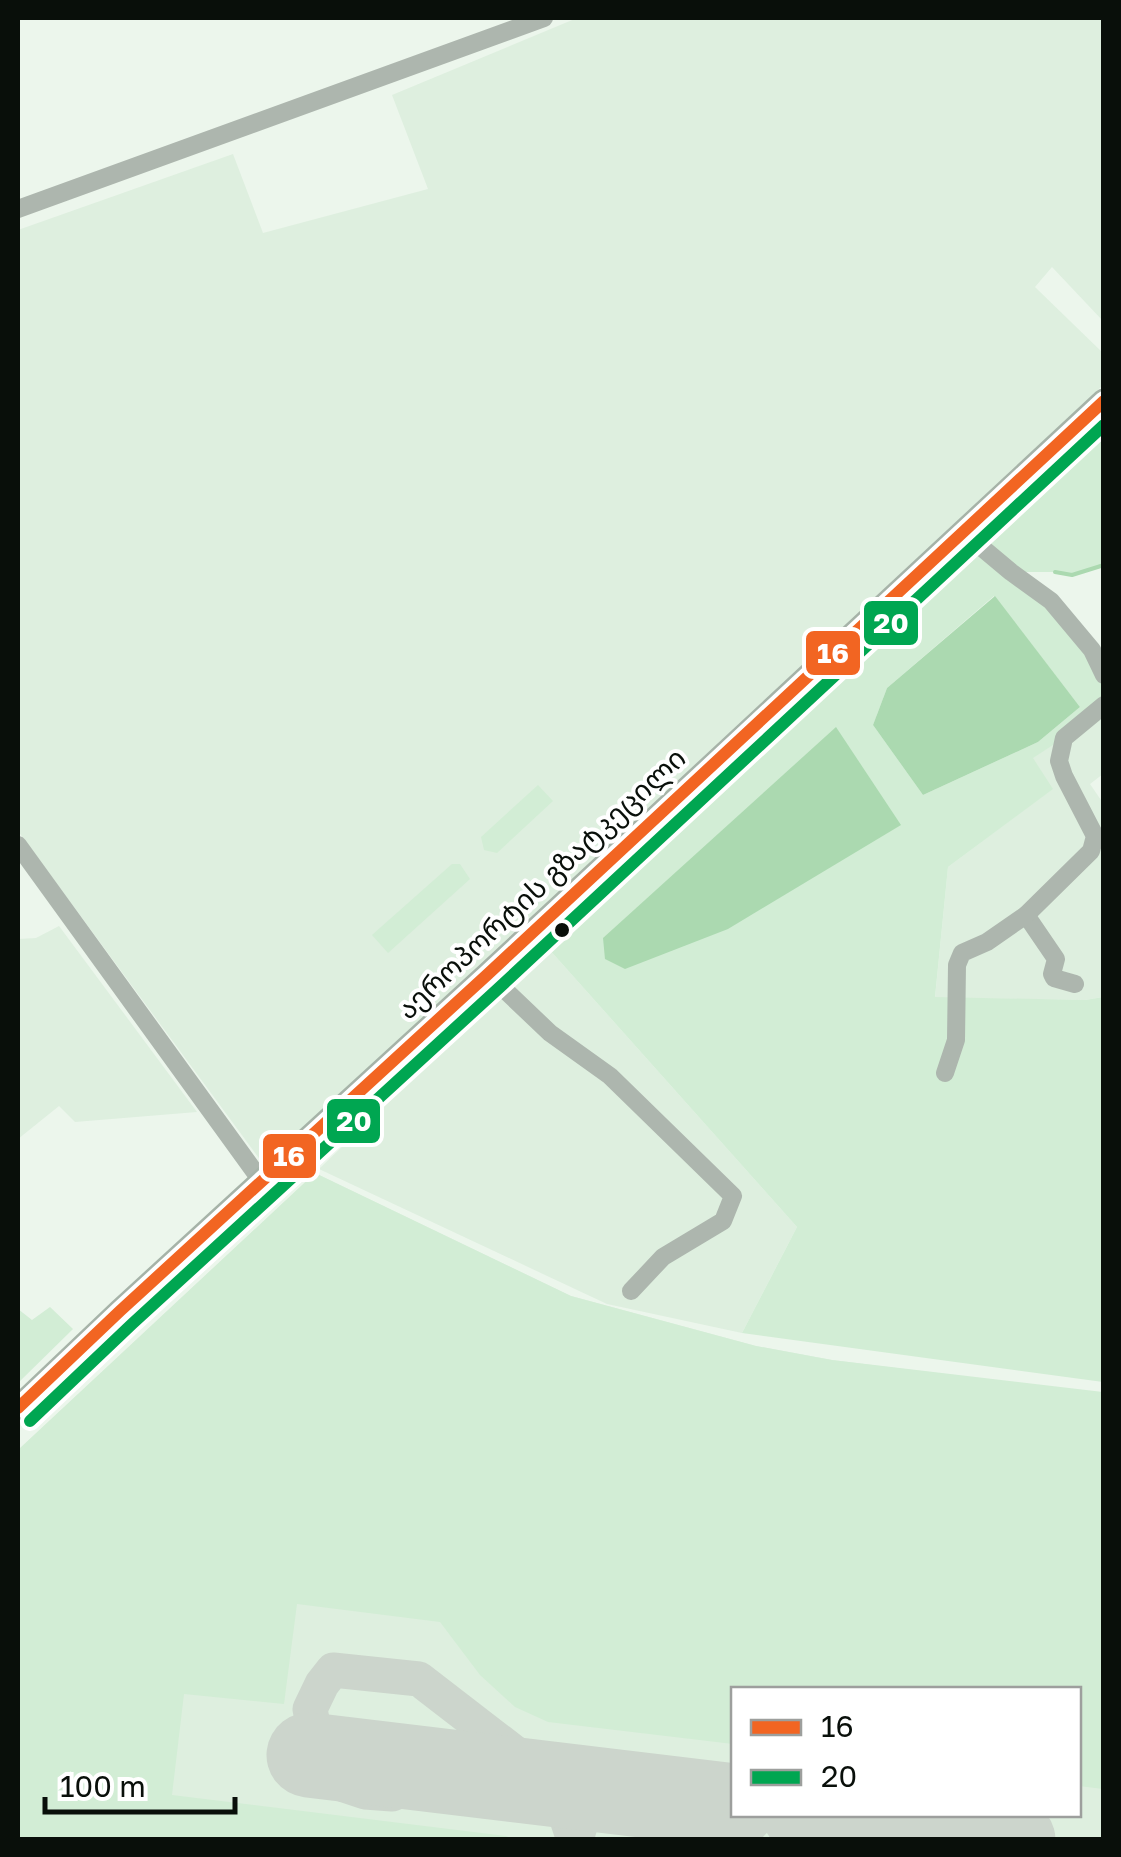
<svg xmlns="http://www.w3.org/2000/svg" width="1121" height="1857" font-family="'Golos Text','Noto Sans Georgian',sans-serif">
	<rect width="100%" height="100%" fill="#ecf6ec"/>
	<g fill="#deefdf" fill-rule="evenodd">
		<path d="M577 18H1103V321L1052 267 1035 287 1103 353V385L264 1165 18 831V230L233 154 263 233 428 189 392 95Z"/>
		<path d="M1103 705V774L1090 784 1103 803V997L1085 1000 935 998 948 867 1052 789 1032 758 1064 738Z"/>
		<path d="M59 926 197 1112 75 1122 59 1106 18 1139V939L36 938Z"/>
		<path d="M548 948 797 1227 742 1333 607 1304 319 1169Z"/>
		<path d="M315 1173 571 1296 756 1346 832 1360 1103 1394V1839L18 1840V1450ZM734 1690H1078V1814H734Z"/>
	</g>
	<g fill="#d2edd5" fill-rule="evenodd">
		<path d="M1103 416V565L1072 575 1055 572H1013L1051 601 1103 675V705L1064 738 1033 758 1053 789 948 867 935 997 1085 1000 1103 997V1382L742 1333 797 1227 548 948 569 913 900 609ZM994 596 1080 707 1038 742 923 795 873 725 887 688Z"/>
		<path d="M538 785 553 801 497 853 484 850 481 837Z"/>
		<path d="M452 864H460L470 879 388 953 372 935Z"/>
		<path d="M315 1173 571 1296 756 1346 832 1360 1103 1392V1789L1079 1786 1078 1690H734L733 1744 548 1722 515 1707 480 1675 440 1622 297 1604 284 1704 184 1694 172 1795 506 1836 513 1839H18V1450Z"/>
		<path d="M50 1307 73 1329 18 1383V1309L32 1320Z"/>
	</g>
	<g fill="#abd9b0">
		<path d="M995 596 1080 707 1038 742 923 795 873 725 887 688Z"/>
		<path d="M836 727 901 825 728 929 625 969 605 959 603 938Z"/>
	</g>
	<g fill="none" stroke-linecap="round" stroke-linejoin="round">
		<path stroke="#abd9b0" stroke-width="4" d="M1055 572 1072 575 1104 565"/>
		<g stroke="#ccd5cc" stroke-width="35">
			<path d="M435 1770 414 1785 392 1794 365 1792 344 1785 319 1756 310 1709 322 1684 333 1670 419 1679 555 1784 574 1840"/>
			<path d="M949 1832 973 1840"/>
			<path d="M577 1840C579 1819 593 1797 615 1794 627 1792 643 1795 655 1796"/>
		</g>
		<g stroke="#ccd5cc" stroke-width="85">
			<path d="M309 1755 734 1806"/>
			<path d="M805 1814 1013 1840"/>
		</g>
		<g stroke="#adb6ae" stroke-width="18">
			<path d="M18 209 544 18"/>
			<path d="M962 531 1011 572 1051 601 1092 650 1104 675"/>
			<path d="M18 845 262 1182"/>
			<path d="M1026 915 1056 959 1052 974 1054 978 1075 984"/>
			<path d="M488 974 550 1033 610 1076 733 1196 723 1221 663 1257 631 1291"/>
			<path d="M945 1073 956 1040 957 965 962 953 987 942 1026 915 1091 851 1095 836 1064 776 1059 761 1064 738 1104 705"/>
		</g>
		<path stroke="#a6b3a8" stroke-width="25" d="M18 1408 120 1311 488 974 1104 401"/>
		<g stroke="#fff" stroke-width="20">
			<path id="bus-1" d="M18 1408 120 1311 488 974 1104 401"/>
		</g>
		<g stroke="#fff" stroke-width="20">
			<path id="bus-2" d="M30 1421 132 1324 500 987 1104 425"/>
		</g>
		<use href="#bus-1" stroke="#f26522" stroke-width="12"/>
		<use href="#bus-2" stroke="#00a651" stroke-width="12"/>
	</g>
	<circle fill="#090f0a" stroke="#fff" stroke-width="4" cx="562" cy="930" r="9"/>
	<g text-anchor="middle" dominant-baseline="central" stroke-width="8" stroke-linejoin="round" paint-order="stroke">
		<g font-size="28" fill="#090f0a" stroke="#fff">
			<text transform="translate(541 883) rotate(-43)">აეროპორტის გზატკეცილი</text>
		</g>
	</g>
	<g stroke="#fff" stroke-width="4">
		<rect x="862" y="599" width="58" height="48" rx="10" fill="#00a651"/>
		<rect x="804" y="629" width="58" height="48" rx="10" fill="#f26522"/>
		<rect x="325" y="1097" width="57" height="48" rx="10" fill="#00a651"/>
		<rect x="261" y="1132" width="57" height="48" rx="10" fill="#f26522"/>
	</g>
	<g font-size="28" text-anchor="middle" font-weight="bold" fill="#fff">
		<text x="891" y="633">20</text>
		<text x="833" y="663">16</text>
		<text x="354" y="1131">20</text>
		<text x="289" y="1166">16</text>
	</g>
	<rect width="1121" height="1857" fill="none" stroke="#090f0a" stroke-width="40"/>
	<rect x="731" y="1687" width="350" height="130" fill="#ffffff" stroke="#9d9f9d" stroke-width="2.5"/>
	<rect x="751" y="1720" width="50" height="15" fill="#f26522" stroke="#9d9f9d" stroke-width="2.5"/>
	<text x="821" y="1737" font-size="30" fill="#090f0a">16</text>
	<rect x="751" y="1770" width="50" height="15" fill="#00a651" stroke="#9d9f9d" stroke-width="2.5"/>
	<text x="821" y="1787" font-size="30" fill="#090f0a">20</text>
	<path d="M45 1797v15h190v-15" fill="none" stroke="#090f0a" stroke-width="5"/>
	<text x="60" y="1797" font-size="30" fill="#090f0a" stroke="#ffffff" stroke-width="8" paint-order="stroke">100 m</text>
</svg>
